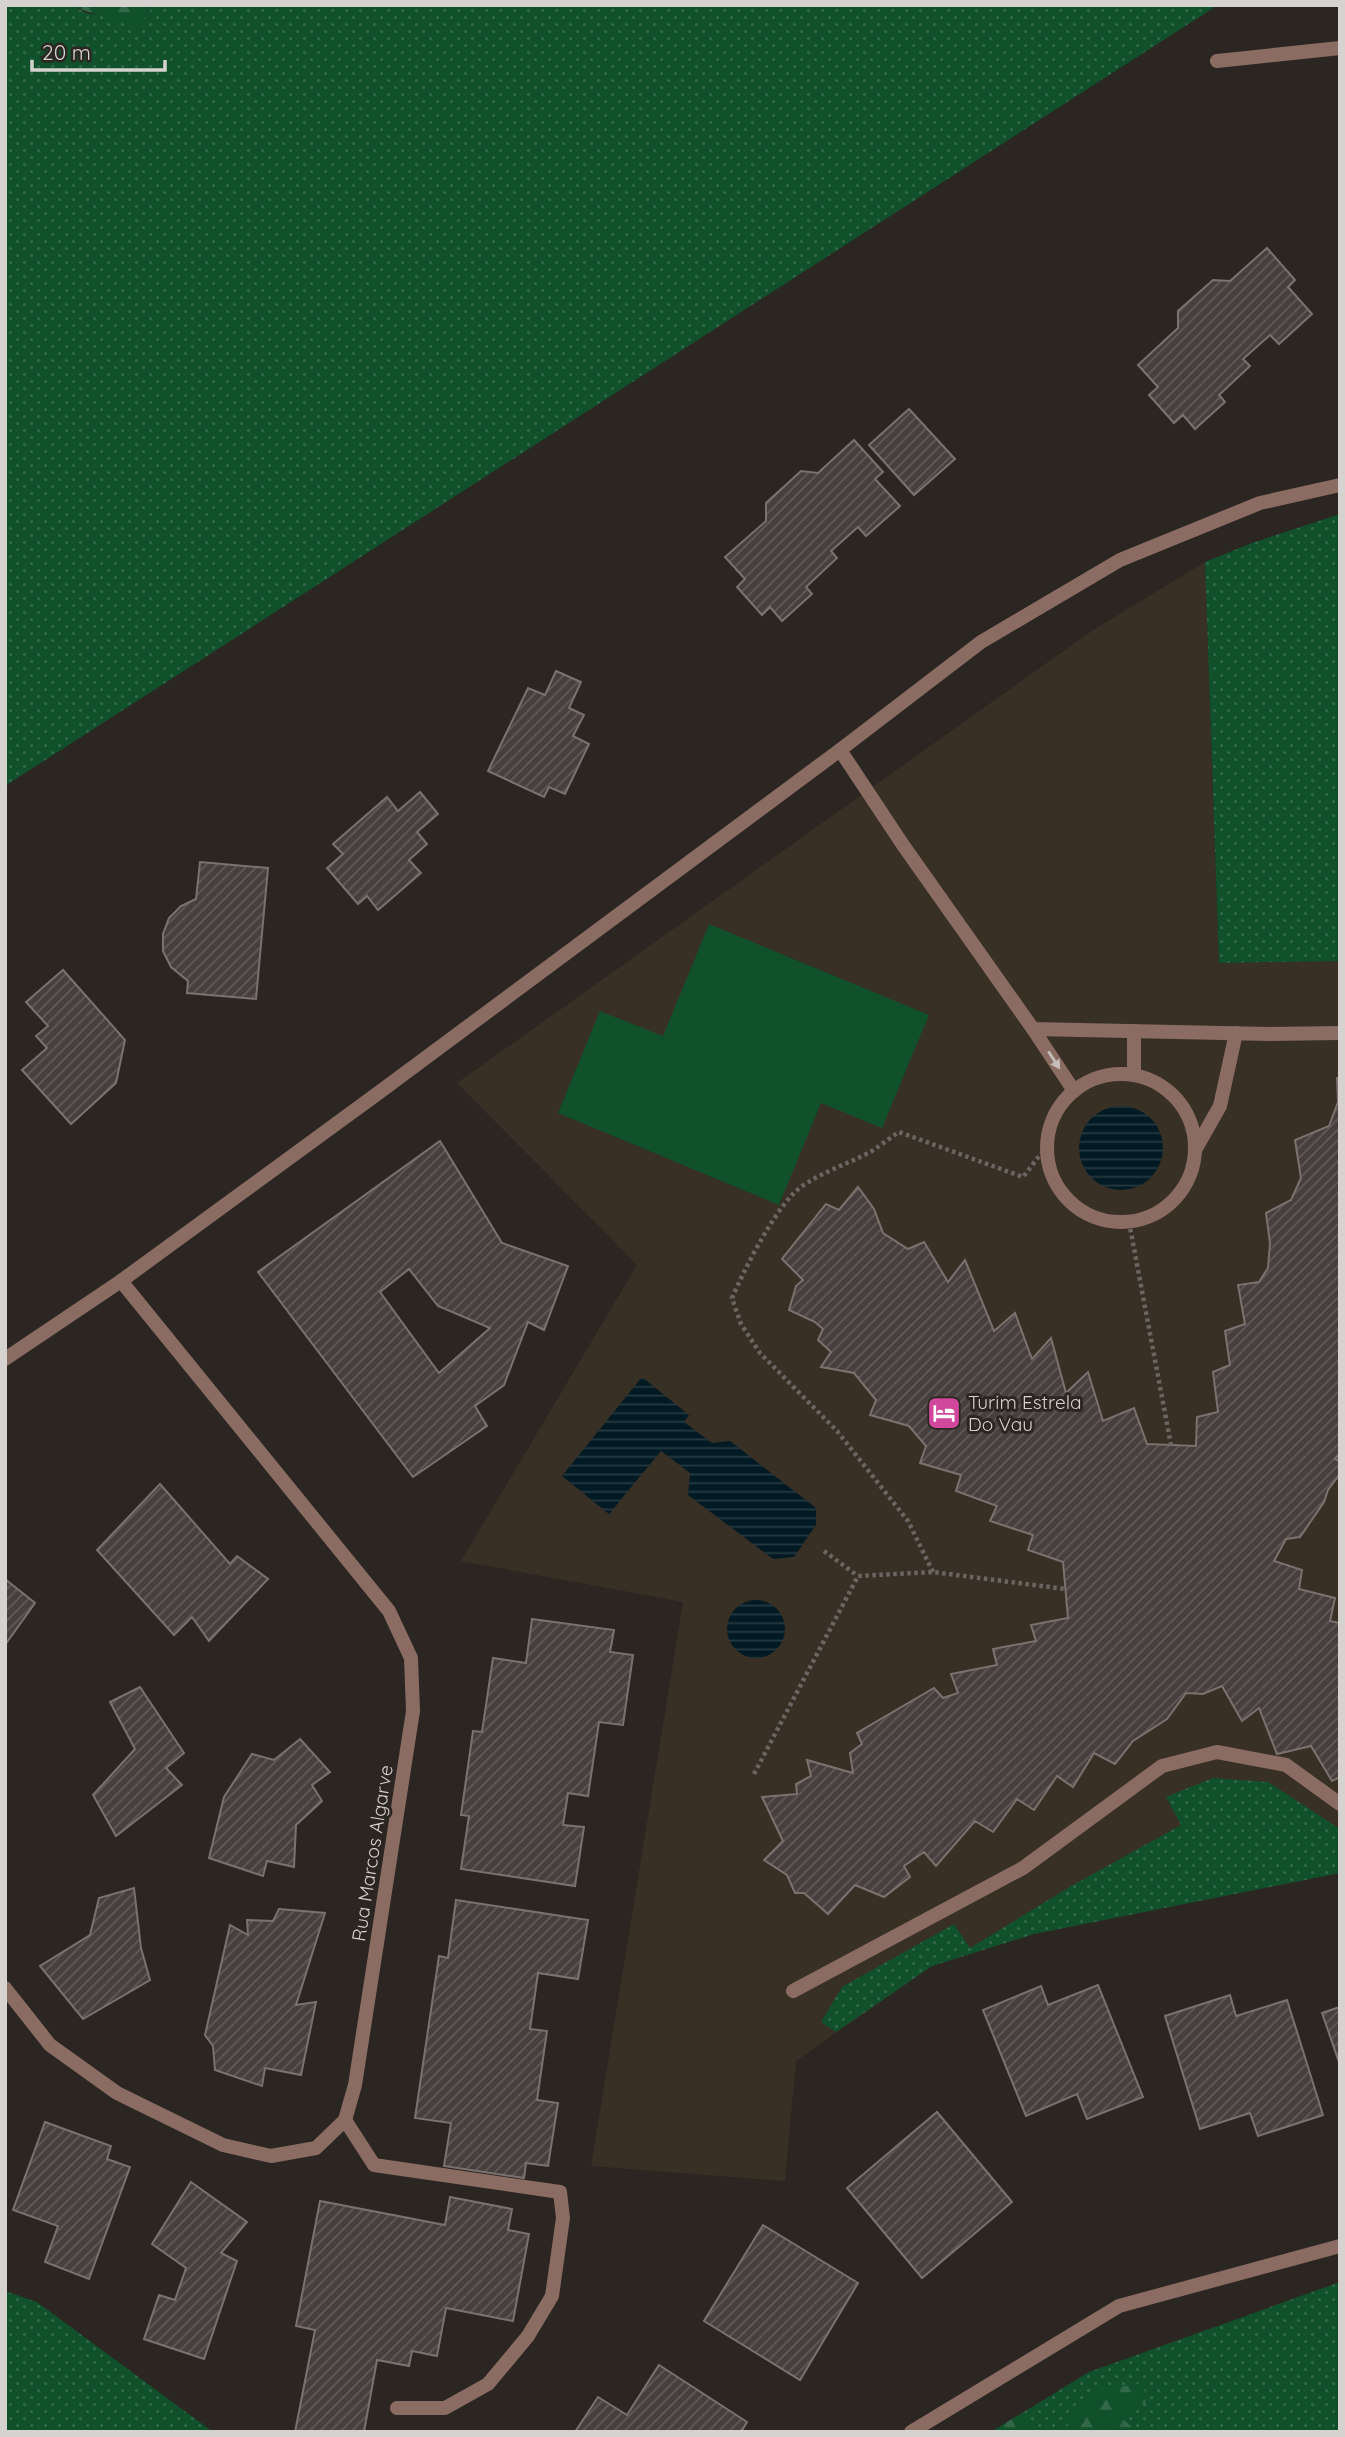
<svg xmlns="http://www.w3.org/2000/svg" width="1345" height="2437" font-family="Quicksand,sans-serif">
	<defs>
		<pattern id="grass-dots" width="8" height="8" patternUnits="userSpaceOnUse" patternTransform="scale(1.75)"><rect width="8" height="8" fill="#10502b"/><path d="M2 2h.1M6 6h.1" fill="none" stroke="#326849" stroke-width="1.8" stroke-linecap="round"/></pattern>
		<pattern id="forest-firs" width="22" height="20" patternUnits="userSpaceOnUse" patternTransform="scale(1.75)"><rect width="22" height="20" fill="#10502b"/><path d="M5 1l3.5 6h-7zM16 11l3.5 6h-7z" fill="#326849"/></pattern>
		<pattern id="water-rules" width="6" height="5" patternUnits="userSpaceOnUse" patternTransform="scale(1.75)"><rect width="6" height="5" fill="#021a23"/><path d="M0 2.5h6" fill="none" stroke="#263a42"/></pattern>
		<pattern id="building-hatch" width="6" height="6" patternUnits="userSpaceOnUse" patternTransform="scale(1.75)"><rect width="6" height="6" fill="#473f3d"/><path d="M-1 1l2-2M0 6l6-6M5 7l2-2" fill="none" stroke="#615a58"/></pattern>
	</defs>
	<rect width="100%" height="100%" fill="#2b2621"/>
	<path fill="#382f25" d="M1205 562 1219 963 1340 961V1873L1034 1934 932 1966 796 2061 785 2181 591 2166 683 1602 461 1561 637 1265 457 1083 1093 630Z"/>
	<g fill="url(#grass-dots)">
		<path d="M5 5H72L86 13 118 19 137 26 152 8 146 5H1218L5 786Z"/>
		<path d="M1340 514V961L1219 963 1205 562 1252 543Z"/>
		<path d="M1213 1778 1268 1782 1340 1829V1873L1034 1934 932 1966 836 2032 821 2022 842 1987 954 1924 970 1948 1073 1885 1181 1825 1166 1797Z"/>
		<path d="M1340 2282V2432H991L1089 2372Z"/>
		<path d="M5 2291 37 2302 213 2432H5Z"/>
	</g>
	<g fill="url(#forest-firs)">
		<path d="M72 5H146L152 8 137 27C115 18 92 16 72 5Z"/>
		<path d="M1142 2383 1148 2401 1119 2416 1138 2432H1063L1097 2386 1107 2389Z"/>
		<path d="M1019 2415 1046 2432H991Z"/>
	</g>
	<path fill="#10502b" d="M709 924 929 1015 882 1128 821 1103 779 1205 558 1113 600 1011 663 1036Z"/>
	<g fill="url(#water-rules)">
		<circle cx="1121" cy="1148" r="42"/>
		<path d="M642 1377 689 1415 684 1422 712 1443 730 1441 816 1508V1525L794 1557 773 1559 688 1495 690 1473 661 1451 609 1514 562 1476Z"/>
		<circle cx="756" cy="1629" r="29"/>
	</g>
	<g fill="url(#building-hatch)" stroke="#7b7270" stroke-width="2" fill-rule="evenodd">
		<path d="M1267 248 1295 280 1288 287 1312 314 1279 344 1270 335 1243 359 1250 366 1219 395 1225 402 1195 429 1183 415 1174 423 1149 395 1158 387 1138 365 1178 328V311L1213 280 1230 281Z"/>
		<path d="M909 409 955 459 914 495 869 445Z"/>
		<path d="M854 440 883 472 875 479 900 506 866 536 858 527 831 551 837 558 806 587 812 594 782 621 770 607 762 615 737 587 745 579 725 557 766 521V503L801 471 818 473Z"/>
		<path d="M556 671 581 682 569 708 584 715 573 736 589 744 565 794 549 787 544 797 488 771 528 688 545 695Z"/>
		<path d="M420 792 438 814 417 832 427 844 409 860 421 873 378 910 367 896 358 904 327 868 343 854 333 844 387 797 398 811Z"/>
		<path d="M200 862 268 868 256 999 187 993 188 981 171 967 163 951V934L169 918 181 906 196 899Z"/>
		<path d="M63 970 125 1040 116 1083 71 1124 22 1070 47 1048 36 1036 48 1026 26 1002Z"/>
		<path d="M1337 1078H1340V1453L1335 1459 1340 1461V1474L1328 1490 1324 1502 1300 1537 1286 1539 1274 1561 1302 1570 1299 1589 1335 1598 1330 1621 1340 1623V1777L1332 1781 1311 1746 1277 1754 1259 1708 1242 1721 1222 1686 1203 1694 1186 1693 1167 1719 1133 1741 1115 1764 1094 1753 1073 1787 1057 1776 1034 1810 1017 1799 993 1832 975 1821 936 1866 924 1852 904 1866 910 1877 884 1897 855 1885 828 1914 804 1893H795L787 1875 764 1860 783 1841 762 1797 797 1794 796 1784 811 1776 807 1760 853 1773 850 1753 862 1744 857 1733 934 1688 943 1698 958 1693 951 1674 997 1665 993 1649 1036 1641 1031 1625 1068 1618 1063 1562 1028 1550 1033 1535 990 1521 997 1506 956 1491 961 1475 920 1463 926 1446 909 1426 870 1415 876 1400 854 1373 821 1367 831 1352 818 1340 823 1329 815 1322 789 1310 796 1286 803 1280 782 1259 826 1204 839 1210 858 1187 874 1209 883 1233 908 1249 924 1242 948 1282 965 1260 994 1331 1015 1313 1032 1359 1051 1338 1066 1393 1088 1372 1103 1421 1134 1408 1147 1444 1196 1446 1197 1417 1218 1412 1213 1372 1230 1365 1225 1331 1245 1324 1238 1285 1259 1282 1268 1268 1270 1243 1266 1213 1291 1200 1301 1178 1295 1140 1329 1126 1338 1102Z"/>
		<path d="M440 1141 502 1243 568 1266 544 1330 528 1322 504 1385 475 1406 487 1426 413 1477 258 1272ZM409 1269 438 1306 490 1328 439 1373 380 1292Z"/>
		<path d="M160 1484 230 1564 237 1556 268 1579 209 1641 192 1617 174 1635 97 1550Z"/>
		<path d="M5 1579 35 1603 5 1645Z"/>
		<path d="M532 1619 614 1630 610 1652 633 1655 623 1725 599 1722 588 1796 568 1793 563 1825 584 1827 575 1886 461 1869 469 1816 461 1815 473 1731 482 1732 493 1658 526 1663Z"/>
		<path d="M140 1687 184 1753 166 1768 182 1785 116 1836 93 1795 135 1749 110 1702Z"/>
		<path d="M300 1739 330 1772 312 1785 322 1801 296 1825 294 1867 267 1861 263 1876 209 1858 224 1797 252 1754 274 1760Z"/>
		<path d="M134 1888 141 1948 150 1980 83 2019 40 1966 90 1935 99 1898Z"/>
		<path d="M456 1900 588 1920 578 1979 538 1973 530 2029 547 2031 537 2100 558 2103 548 2166 526 2163 524 2178 444 2166 451 2123 415 2118 439 1956 448 1958Z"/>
		<path d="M279 1909 325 1913 296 2005 316 2002 301 2075 265 2068 262 2086 215 2070 213 2046 205 2035 230 1925 248 1935 247 1920 273 1921Z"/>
		<path d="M1098 1985 1143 2097 1087 2119 1077 2094 1026 2116 983 2010 1041 1986 1048 2005Z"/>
		<path d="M1230 1995 1236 2016 1287 2000 1323 2115 1258 2136 1250 2113 1200 2129 1165 2016Z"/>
		<path d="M1340 2007V2065L1322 2013Z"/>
		<path d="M937 2112 1012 2202 922 2278 847 2188Z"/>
		<path d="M45 2122 111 2146 107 2159 130 2167 89 2279 45 2262 58 2226 13 2210Z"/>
		<path d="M191 2182 247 2222 221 2253 237 2261 204 2359 144 2339 159 2295 175 2300 186 2268 152 2244Z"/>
		<path d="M450 2197 512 2209 508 2230 529 2234 513 2321 446 2308 437 2356 412 2351 409 2366 377 2360 364 2432H295L315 2330 296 2326 320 2201 445 2225Z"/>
		<path d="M763 2225 858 2283 800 2380 704 2321Z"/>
		<path d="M659 2365 747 2422 741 2432H575L598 2397 627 2415Z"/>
	</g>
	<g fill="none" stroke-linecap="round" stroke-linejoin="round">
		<g stroke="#6a6662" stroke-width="4.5" stroke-dasharray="3.5 3.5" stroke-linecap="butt">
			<path d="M1129 1222 1171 1445"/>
			<path d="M824 1551 858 1576"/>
			<path d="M933 1572 908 1521 837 1431 760 1353 741 1324 732 1298C745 1268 770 1219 792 1195 809 1176 849 1164 872 1151 881 1145 890 1138 899 1132L1023 1177 1047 1146"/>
			<path d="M754 1774 858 1576 933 1572 1065 1589"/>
		</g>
		<g stroke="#8a6c63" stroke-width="14">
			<path d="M840 750 903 845 1033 1029 1270 1034 1340 1033"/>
			<path d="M1033 1029 1074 1091"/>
			<circle cx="1121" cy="1148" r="74"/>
			<path d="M1134 1075V1031"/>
			<path d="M1195 1150 1220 1106 1236 1033"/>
			<path d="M345 2120 374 2165 560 2192 563 2218 552 2296 528 2336 488 2384 445 2408H397"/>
		</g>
		<g stroke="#8a6c63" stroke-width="14">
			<path d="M1217 61 1340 48"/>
			<path d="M5 1359 121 1281 381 1091 840 750 981 642 1120 560 1260 503 1340 485"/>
			<path d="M5 1988 50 2045 117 2093 223 2145 271 2156 316 2148 345 2120 355 2085 413 1711 411 1658 389 1611 121 1281"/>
			<path d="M793 1991 1023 1868 1162 1766 1217 1752 1286 1765 1340 1804"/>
			<path d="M911 2432 1119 2306 1340 2246"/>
		</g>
	</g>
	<defs><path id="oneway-solid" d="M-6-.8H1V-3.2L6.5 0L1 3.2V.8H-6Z" transform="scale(1.75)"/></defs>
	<use fill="#c6beb9" href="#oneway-solid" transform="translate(1054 1060) rotate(57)"/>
	<defs>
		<g id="hotel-square" transform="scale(1.75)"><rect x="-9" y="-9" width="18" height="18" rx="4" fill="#d1479c" stroke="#2b2621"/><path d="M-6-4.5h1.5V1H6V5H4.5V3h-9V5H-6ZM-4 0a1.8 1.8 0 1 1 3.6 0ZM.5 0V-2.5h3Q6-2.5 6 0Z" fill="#fff"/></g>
	</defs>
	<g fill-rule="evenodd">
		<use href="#hotel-square" x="944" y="1413"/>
	</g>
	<g text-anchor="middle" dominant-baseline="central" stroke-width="6" stroke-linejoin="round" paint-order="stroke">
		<g font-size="19" fill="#d5d2cf" stroke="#2b2621" text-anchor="start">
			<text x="968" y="1402">Turim Estrela<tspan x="968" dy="22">Do Vau</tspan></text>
		</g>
		<g font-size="19" fill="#d5d2cf" stroke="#2b2621">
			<text transform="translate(372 1853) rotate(-81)">Rua Marcos Algarve</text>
		</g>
	</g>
	<rect width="1345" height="2437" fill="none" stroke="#d5d2cf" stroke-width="14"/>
	<path d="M32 60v10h133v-10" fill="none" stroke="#d5d2cf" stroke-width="3.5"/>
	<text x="42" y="60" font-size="21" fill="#d5d2cf" stroke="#2b2621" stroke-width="5" paint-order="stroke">20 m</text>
</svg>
